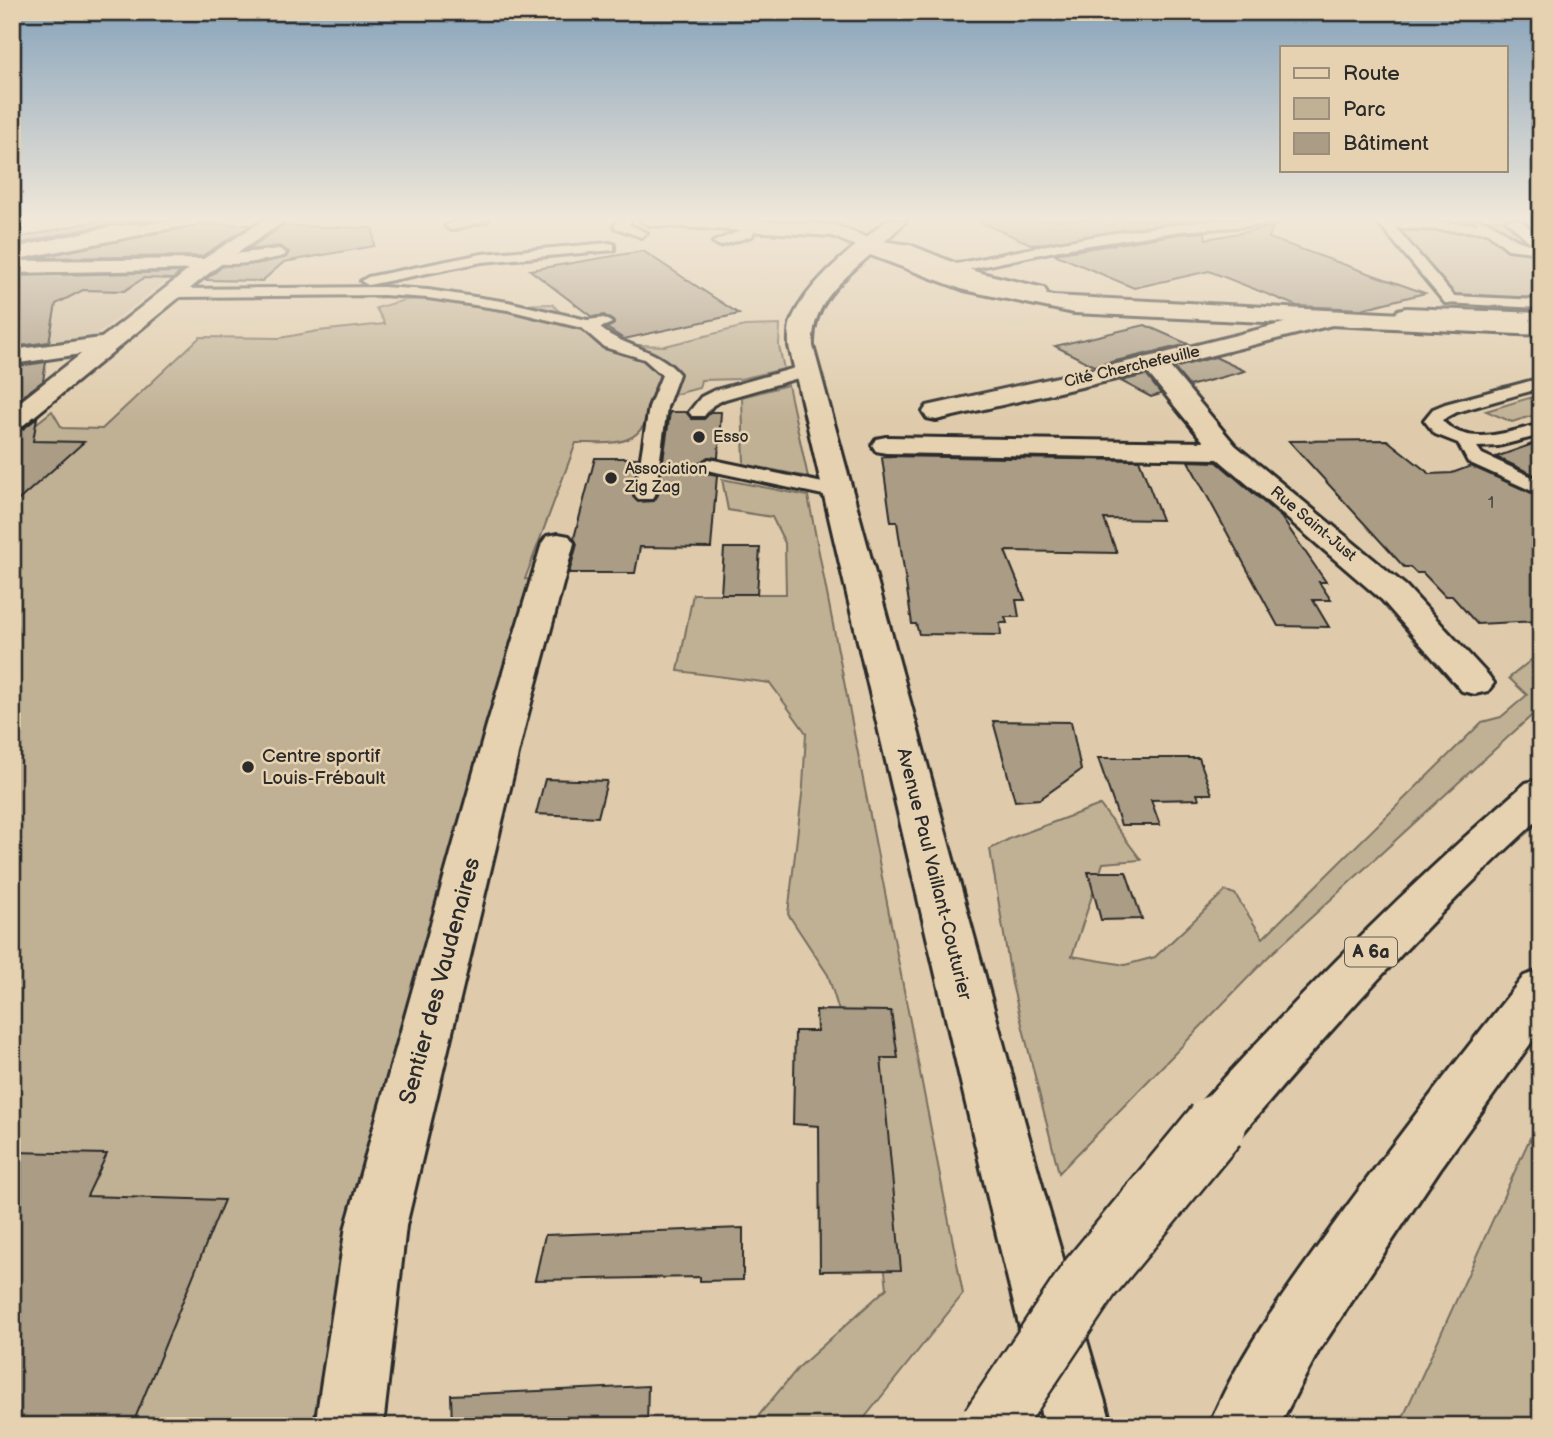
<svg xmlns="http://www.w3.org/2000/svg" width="1553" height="1438" font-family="'Balsamiq Sans',sans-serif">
	<rect width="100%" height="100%" fill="#dfcbab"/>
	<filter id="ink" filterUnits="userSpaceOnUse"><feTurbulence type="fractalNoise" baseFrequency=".0143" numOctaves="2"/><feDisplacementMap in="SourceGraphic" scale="14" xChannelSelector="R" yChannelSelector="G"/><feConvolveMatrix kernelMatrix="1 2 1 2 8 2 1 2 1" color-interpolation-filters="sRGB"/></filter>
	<g filter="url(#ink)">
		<path fill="#cfbda0" d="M155 273 170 278 93 337 12 349V274Z"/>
		<g fill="#c0b195" stroke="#766e60" stroke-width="2">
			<path d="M1375 220H1541V307L1444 303Z"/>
			<path d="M428 299 495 305 552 304 574 326 614 344 665 346 745 326 780 325 779 346 784 369 740 379 701 380 699 388 654 400C642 449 617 443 576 443L525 579 537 580 320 1426H12V443L52 411 62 428 102 429 200 337 280 338 318 331 385 324 376 308 405 300Z"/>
			<path d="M788 385 808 477 744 464 742 397Z"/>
			<path d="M1529 398 1541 402V413L1512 422 1486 411Z"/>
			<path d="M722 479 808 496 963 1294 858 1426H750L798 1368 887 1288 863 1090 828 975 788 914 803 786 806 733 770 683 678 671 693 594H786L785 543 772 517 728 510Z"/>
			<path d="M1541 652V707L1268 957 1059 1173 1012 984 990 849 1011 838 1100 805 1141 860 1103 863 1072 956 1125 965 1155 957 1225 891 1235 894 1263 938 1482 722 1501 717 1527 695 1509 678Z"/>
			<path d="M1530 1138 1541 1165V1426H1399Z"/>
		</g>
		<g fill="#aa9c85" stroke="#2b2b2b" stroke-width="2">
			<path d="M102 220H158L109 224 22 243 12 249V239Z"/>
			<path d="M975 220H1195L1033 245Z"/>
			<path d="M200 224 251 225 202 256 36 258Z"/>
			<path d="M282 226 373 228 374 246 284 262 262 281 205 280 223 266 256 264 286 257 289 252 279 246 247 250Z"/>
			<path d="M1273 227 1269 238 1425 293 1361 309 1297 306 1209 271 1134 288 1054 254 1180 234 1205 232 1206 239Z"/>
			<path d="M643 251 739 314 624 339 607 328 614 324 613 321 604 315 592 317 530 270Z"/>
			<path d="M181 272 173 279 144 278 124 291 83 290 56 304 49 342 12 347V276Z"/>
			<path d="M1145 325 1188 344 1094 366 1055 346Z"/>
			<path d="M1215 357 1245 371 1189 386 1174 368Z"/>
			<path d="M46 362 43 381 12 404V367Z"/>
			<path d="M1146 375 1161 394 1151 397 1121 381Z"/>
			<path d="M670 412H686L692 419H704L711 412H721L718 458 708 457 696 465 701 472 717 475 711 548 640 547 635 573H569L577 544 574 538 595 458H638L633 497 638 502 654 501 658 495Z"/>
			<path d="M37 418 33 441 84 442 12 506V440H18H12V431L23 429Z"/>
			<path d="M1387 440 1430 474 1452 473 1471 466 1541 497V621L1477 624 1452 596H1445L1423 573H1416L1410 567H1404L1289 441Z"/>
			<path d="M1541 441V478L1496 457Z"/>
			<path d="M885 456 1139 460 1162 520 1104 519 1117 553 1005 551 1025 600H1016L1019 617H1005L1007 623H1000L1001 635 919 634 916 624H912L897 522H891L882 458Z"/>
			<path d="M1188 461 1217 462 1281 517 1326 582H1319L1331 600H1313L1329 627 1278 626Z"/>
			<path d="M724 548H760L757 594H721Z"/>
			<path d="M993 721 1071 722 1081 770 1040 799 1015 801Z"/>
			<path d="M1098 758H1199L1212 794H1197L1199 799 1151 800 1160 825H1121Z"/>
			<path d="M545 779 607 781 598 817 536 814Z"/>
			<path d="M1088 872H1126L1142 919 1101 920Z"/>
			<path d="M816 1010 891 1011 898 1058H881L901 1270 820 1271 819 1126 793 1124 795 1031H817Z"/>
			<path d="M12 1152 107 1154 87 1196 224 1200 132 1426H12Z"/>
			<path d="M743 1228V1280L700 1281V1277L535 1280 545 1235Z"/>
			<path d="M648 1386 647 1426H452L451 1395Z"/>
		</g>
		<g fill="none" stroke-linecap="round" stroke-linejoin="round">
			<g stroke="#2b2b2b" stroke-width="6">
				<g id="service">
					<path d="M174 220H202L196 224 138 234 132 230 138 226Z"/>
					<path d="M462 220H488L451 230 445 226Z"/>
					<path d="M618 220H631L628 224 647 233 641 237 616 228 614 225Z"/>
					<path d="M1224 220H1281L1275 224 1180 231 1064 249 947 274 940 270 947 266C1039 246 1130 227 1224 220Z"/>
					<path d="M1376 220 1478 224 1475 220C1500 220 1505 241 1532 244L1506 220H1520L1541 238V253L1508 249 1487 232 1396 228 1454 296 1541 300V308L1445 303Z"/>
					<path d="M751 222 757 226 752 236 720 246 713 242 742 230 747 223Z"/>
					<path d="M609 243 614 244V250L482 262 368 285 361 281 368 277 482 254Z"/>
					<path d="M279 249 286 253 284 256C266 260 222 270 208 259 213 255 266 251 279 249Z"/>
					<path d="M383 287 428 290 508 302 587 320 604 318 612 323 600 328C625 348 658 348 679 374L667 407 655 495 652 499H638L635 495 649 407 662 375 644 359 604 347 582 328 508 310 428 298 383 295 173 297 166 293 173 289Z"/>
					<path d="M806 365 814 370 812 374 725 399 713 405 704 416H692L689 412 701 397 713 391Z"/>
					<path d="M1541 378V388L1457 412 1442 420C1466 449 1511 431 1541 424V435L1498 446 1477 447 1482 454 1541 481V495L1468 462 1458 443 1435 434 1424 420 1433 409 1445 404Z"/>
					<path d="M709 459 837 486 844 488 847 492 844 496 837 498 702 469 699 465Z"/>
				</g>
			</g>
			<g stroke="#2b2b2b" stroke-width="6">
				<g id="minor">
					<path d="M138 224 147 230 145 234 23 258 13 252 23 246 110 227Z"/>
					<path d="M868 239 910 245 977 272 1044 288 1047 293 1044 298 1036 299 963 281 899 254 861 249 858 245 861 241Z"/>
					<path d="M207 259 214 261 217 265 214 269 12 273V261Z"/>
					<path d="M1406 308 1541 313V327L1398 320 1395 315 1398 310Z"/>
					<path d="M1328 312 1336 314 1339 319 1336 324 1169 366 1235 445 1406 586 1488 675 1494 683 1488 691 1475 694 1462 691 1382 600 1218 459 886 453 876 451 872 445 876 439 886 437 1204 442 1147 372 936 420 927 418 923 412 927 406 936 404 1153 356Z"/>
					<path d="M108 337 116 339 120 344 116 349 12 364V350Z"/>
					<path d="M558 534 569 536 574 543 525 725 406 1226 383 1426H315L346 1226 487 725 542 543 547 536Z"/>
				</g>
			</g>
			<g stroke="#2b2b2b" stroke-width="6">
				<g id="tertiary">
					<path d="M264 220H286L214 269 21 427 12 429V408L200 261Z"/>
					<path d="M640 220H743L835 225 875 241 878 245 868 251 832 236 649 225Z"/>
				</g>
			</g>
			<g stroke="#2b2b2b" stroke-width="6">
				<path id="secondary" d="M887 220H907L881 245 891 250 979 281 1053 296 1541 321V335L1074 313 964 290 870 255C841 281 811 304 813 346L1048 1207 1112 1426H1044L990 1207 789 346C789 337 788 327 792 319 811 278 854 248 887 220Z"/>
			</g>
			<g stroke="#2b2b2b" stroke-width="6">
				<g id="motorway">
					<path d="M1541 779V817C1431 917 1331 1028 1235 1142L1216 1150 1197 1142 1189 1125 1197 1108C1301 993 1409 884 1526 783Z"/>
					<path d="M1541 970V1029L1440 1169 1318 1352 1279 1426H1209C1238 1355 1285 1292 1329 1231 1392 1144 1457 1060 1524 976Z"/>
				</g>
			</g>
			<use href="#service" fill="#e6d2b0" fill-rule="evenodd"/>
			<use href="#minor" fill="#e6d2b0" fill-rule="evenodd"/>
			<use href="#tertiary" fill="#e6d2b0" fill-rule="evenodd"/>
			<use href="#secondary" fill="#e6d2b0" fill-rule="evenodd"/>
			<use href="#motorway" fill="#e6d2b0" fill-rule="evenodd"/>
			<g stroke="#2b2b2b" stroke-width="65" stroke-linecap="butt">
				<path id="motorway-bridge" d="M991 1426 1090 1278 1216 1125"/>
			</g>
			<use href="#motorway-bridge" stroke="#e6d2b0" stroke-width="60"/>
		</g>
	</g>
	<linearGradient id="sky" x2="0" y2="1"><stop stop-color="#87a3bb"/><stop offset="0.52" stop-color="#f1e8d9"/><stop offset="1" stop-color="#f1e8d9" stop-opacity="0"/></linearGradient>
	<rect width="1553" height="421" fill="url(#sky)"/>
	<g fill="#2b2b2b" stroke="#e6d2b0" stroke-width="2.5">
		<circle cx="699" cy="437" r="7"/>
		<circle cx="611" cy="478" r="7"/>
		<circle cx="248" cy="767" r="7"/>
	</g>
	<g text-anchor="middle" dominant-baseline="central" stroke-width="5" stroke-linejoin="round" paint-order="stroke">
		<g font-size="16" fill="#2b2b2b" stroke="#e6d2b0">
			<text transform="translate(1132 367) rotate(-13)">Cité Cherchefeuille</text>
			<text transform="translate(1313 524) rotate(40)">Rue Saint-Just</text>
		</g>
		<g font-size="16" fill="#2b2b2b" stroke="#e6d2b0" text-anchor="start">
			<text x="713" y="437">Esso</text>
			<text x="625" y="469">Association<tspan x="625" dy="18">Zig Zag</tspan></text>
		</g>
		<g font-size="16" fill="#4b4742">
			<text x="1491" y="503">1</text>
		</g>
		<rect fill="#e6d2b0" stroke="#635d53" stroke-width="2" x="1345" y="937.5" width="52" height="29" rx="5"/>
		<g font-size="18" font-weight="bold" fill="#2b2b2b">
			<text x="1371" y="952">A 6a</text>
		</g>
		<g font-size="19" fill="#2b2b2b" stroke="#e6d2b0" text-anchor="start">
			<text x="262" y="756">Centre sportif<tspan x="262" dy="22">Louis-Frébault</tspan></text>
		</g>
		<g font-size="19" fill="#2b2b2b" stroke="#e6d2b0">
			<text transform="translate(934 874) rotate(76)">Avenue Paul Vaillant-Couturier</text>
		</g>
		<g font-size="23" fill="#2b2b2b" stroke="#e6d2b0">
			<text transform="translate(440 981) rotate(-75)">Sentier des Vaudenaires</text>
		</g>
	</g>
	<rect width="1553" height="1438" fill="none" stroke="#e6d2b0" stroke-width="42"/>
	<rect x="21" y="21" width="1511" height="1396" fill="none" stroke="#2b2b2b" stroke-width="2.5" filter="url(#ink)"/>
	<rect x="1280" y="46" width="228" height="126" fill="#e6d2b0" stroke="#9b8f7b" stroke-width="2"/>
	<rect x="1294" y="68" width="35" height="10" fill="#e6d2b0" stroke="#9b8f7b" stroke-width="2"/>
	<text x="1343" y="80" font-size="21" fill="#2b2b2b">Route</text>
	<rect x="1294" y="98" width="35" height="21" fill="#c0b195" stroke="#9b8f7b" stroke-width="2"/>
	<text x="1343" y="116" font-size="21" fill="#2b2b2b">Parc</text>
	<rect x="1294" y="133" width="35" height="21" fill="#aa9c85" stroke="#9b8f7b" stroke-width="2"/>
	<text x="1343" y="150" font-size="21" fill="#2b2b2b">Bâtiment</text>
</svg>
